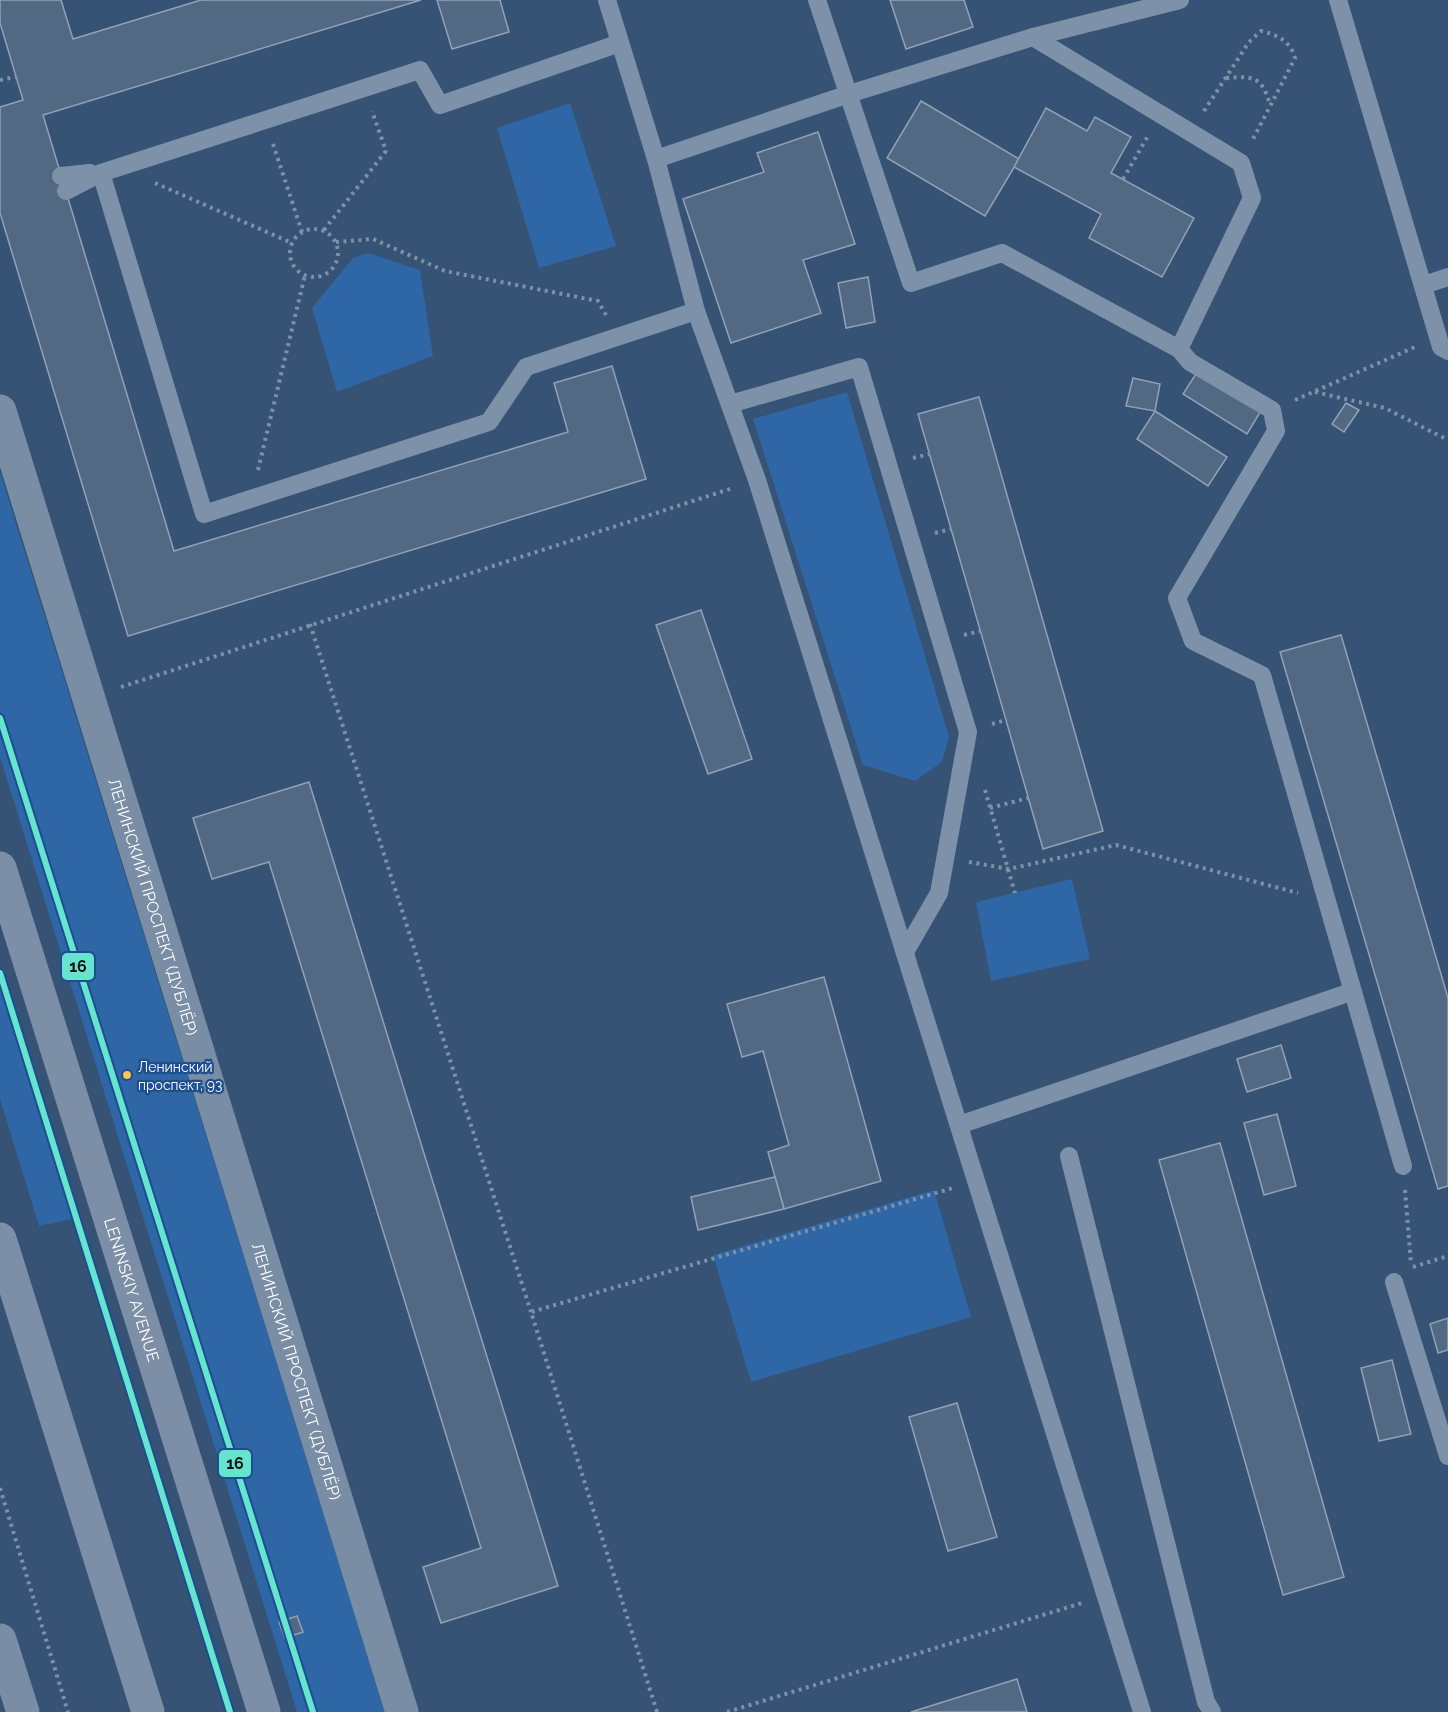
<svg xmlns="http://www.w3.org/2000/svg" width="1448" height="1712" font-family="Raleway,sans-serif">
	<rect width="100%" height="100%" fill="#365274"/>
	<g fill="#2f66a5">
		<path d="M570 103 616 246 539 268 497 128Z"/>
		<path d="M368 253 420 270 433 356 337 392 312 308 353 258Z"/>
		<path d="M847 392 949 737 942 762 915 781 863 765 753 419Z"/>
		<path d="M0 472 385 1712H297L0 757Z"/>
		<path d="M1072 879 1090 959 991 981 976 902Z"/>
		<path d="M0 977 77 1218 39 1226 0 1099Z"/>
		<path d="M934 1190 971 1317 751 1382 713 1255Z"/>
	</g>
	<g fill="#526984" stroke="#92a2b6" stroke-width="1.5">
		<path d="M0 0H61L73 39 201 0H421L43 115 174 551 568 432 554 383 612 366 646 479 128 636 0 213V107L23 100 0 23Z"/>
		<path d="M437 0H500L509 32 452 49Z"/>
		<path d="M890 0H964L973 27 906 49Z"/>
		<path d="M921 101 1019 159 985 216 887 158Z"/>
		<path d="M1046 108 1087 131 1095 117 1131 137 1111 173 1194 218 1162 277 1089 238 1101 214 1014 167Z"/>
		<path d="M818 132 855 244 803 260 821 313 731 343 683 199 764 172 757 153Z"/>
		<path d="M868 277 875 322 846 328 838 283Z"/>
		<path d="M1199 369 1262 409 1247 434 1183 394Z"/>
		<path d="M1133 378 1160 384 1155 411 1126 406Z"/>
		<path d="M979 397 1103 831 1043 849 918 414Z"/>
		<path d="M1346 403 1359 410 1344 432 1332 424Z"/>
		<path d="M1155 411 1227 457 1208 486 1137 439Z"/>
		<path d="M701 610 752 759 708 774 656 625Z"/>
		<path d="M1341 635 1448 998V1186L1438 1189 1280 652Z"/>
		<path d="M309 782 558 1586 441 1623 423 1567 481 1548 269 862 212 879 193 818Z"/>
		<path d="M824 977 881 1181 784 1209 768 1152 789 1145 763 1051 742 1057 727 1004Z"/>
		<path d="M1281 1045 1291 1078 1247 1092 1237 1059Z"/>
		<path d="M1277 1114 1296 1186 1264 1195 1244 1123Z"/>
		<path d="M1220 1143 1344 1577 1283 1595 1159 1160Z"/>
		<path d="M775 1177 784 1209 698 1230 691 1197Z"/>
		<path d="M1448 1318V1350L1438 1353 1430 1324Z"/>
		<path d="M1392 1360 1411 1434 1379 1441 1361 1368Z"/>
		<path d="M957 1403 997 1537 948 1551 909 1417Z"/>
		<path d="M297 1616 303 1632 285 1638 279 1622Z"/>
		<path d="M1017 1679 1027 1712H911Z"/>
	</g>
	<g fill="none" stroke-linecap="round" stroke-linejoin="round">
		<g stroke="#7d92a8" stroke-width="4" stroke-dasharray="3 4.5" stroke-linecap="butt">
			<path d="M1226 78C1253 76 1262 76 1270 105"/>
			<path d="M0 80 16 77"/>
			<path d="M1204 111 1249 42 1261 31C1277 35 1290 40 1295 58L1252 141"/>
			<path d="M273 144 302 232"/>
			<path d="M1123 179 1148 136"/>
			<path d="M155 183 292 243"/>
			<circle cx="314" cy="253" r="24"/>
			<path d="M324 230 386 151 372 111"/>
			<path d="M336 242 373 239 445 271 598 301 606 315"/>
			<path d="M1315 392 1385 408 1448 440"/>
			<path d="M1295 400 1415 347"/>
			<path d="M913 458 930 454"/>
			<path d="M258 470 305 275"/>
			<path d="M935 533 951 529"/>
			<path d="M310 624 531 1312"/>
			<path d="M964 635 980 631"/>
			<path d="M121 687 733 488"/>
			<path d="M992 724 1006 720"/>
			<path d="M985 790 1015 893"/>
			<path d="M990 808 1028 798"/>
			<path d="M969 862 1009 869 1116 845 1298 893"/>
			<path d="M1405 1190 1411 1264"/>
			<path d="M1413 1267 1448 1256"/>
			<path d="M0 1488 68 1712"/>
			<path d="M657 1712 531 1312 953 1188"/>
			<path d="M727 1712 1082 1603"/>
		</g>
		<g stroke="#7d92a8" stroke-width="18">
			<path d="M607 0 656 159 696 311 757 480 1142 1712"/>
			<path d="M1338 0 1441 347 1448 351"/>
			<path d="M1033 37 1180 0"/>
			<path d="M656 159 849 94 1033 37 1241 163 1252 198 1179 349 1002 253 911 283 817 0"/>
			<path d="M101 173 204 514 489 422 526 367 696 311"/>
			<path d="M61 176 90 173"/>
			<path d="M66 191 101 173 420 70 440 105 620 43"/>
			<path d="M1424 285 1448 277"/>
			<path d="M1179 349 1190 362 1272 410 1276 431 1177 598 1193 641 1262 675 1403 1166"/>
			<path d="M730 404 859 367 968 732 939 893 905 952"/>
			<path d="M959 1125 1351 992"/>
			<path d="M1069 1156 1206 1702 1212 1712"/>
			<path d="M1394 1282 1448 1456"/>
		</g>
		<g stroke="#798da4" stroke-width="33">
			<path id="s1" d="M0 411 402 1712"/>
			<path d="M0 1640 23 1712"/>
		</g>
		<g stroke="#7d8ea7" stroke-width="33">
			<path id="s2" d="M0 868 264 1712"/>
			<path d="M0 1239 148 1712"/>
		</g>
		<g stroke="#1b4f8f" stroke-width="10">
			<g id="metro-1">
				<path d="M0 718 313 1712"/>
				<path d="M0 973 230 1712"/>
			</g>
		</g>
		<use href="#metro-1" stroke="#66e4cf" stroke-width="6"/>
	</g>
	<circle fill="#fcc553" stroke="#1b4f8f" stroke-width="2" cx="127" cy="1075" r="5"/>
	<g text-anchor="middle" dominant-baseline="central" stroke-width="4.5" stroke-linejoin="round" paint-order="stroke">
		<g font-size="14" fill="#fff" stroke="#1b4f8f" text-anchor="start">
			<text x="138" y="1067">Ленинский<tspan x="138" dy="18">проспект, 93</tspan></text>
		</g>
		<g font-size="16" fill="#fff" stroke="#1b4f8f">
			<text stroke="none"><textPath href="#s1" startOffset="519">ЛЕНИНСКИЙ ПРОСПЕКТ (ДУБЛЁР)</textPath></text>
			<text stroke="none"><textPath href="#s2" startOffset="442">LENINSKIY AVENUE</textPath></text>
			<text stroke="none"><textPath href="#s1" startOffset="1005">ЛЕНИНСКИЙ ПРОСПЕКТ (ДУБЛЁР)</textPath></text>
		</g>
	</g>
	<g stroke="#1b4f8f" stroke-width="2">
		<rect x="61" y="952" width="34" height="29" rx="6" fill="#66e4cf"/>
		<rect x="218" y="1449" width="34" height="29" rx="6" fill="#66e4cf"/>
	</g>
	<g font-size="16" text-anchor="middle" font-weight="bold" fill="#111">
		<text x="78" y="972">16</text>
		<text x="235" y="1469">16</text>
	</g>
</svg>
